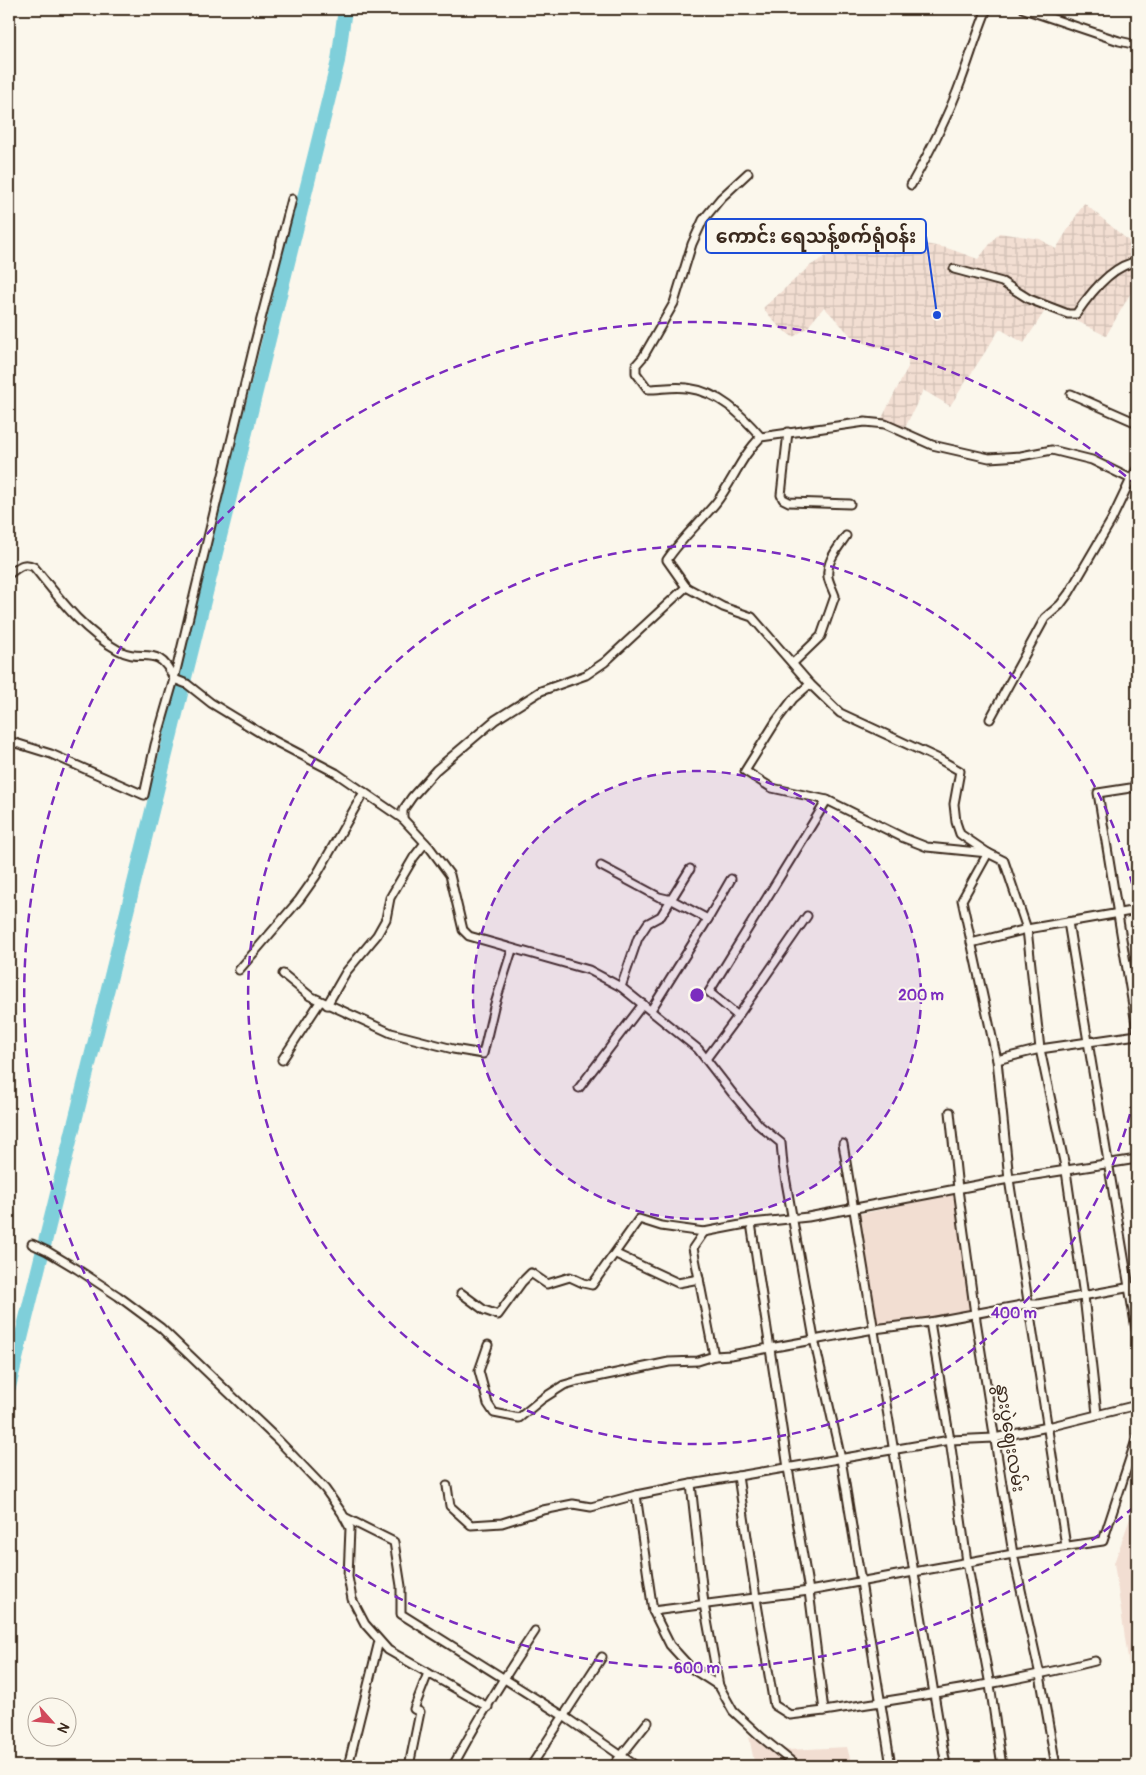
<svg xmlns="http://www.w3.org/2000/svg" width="1146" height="1775" font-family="Pangolin,'Noto Sans Myanmar',sans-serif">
	<defs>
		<pattern id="industrial-grid" width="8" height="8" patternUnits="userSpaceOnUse" patternTransform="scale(1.25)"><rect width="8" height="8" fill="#f2ded2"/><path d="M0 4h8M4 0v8" fill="none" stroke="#d0bfb4"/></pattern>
	</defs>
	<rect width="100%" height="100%" fill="#fbf7ec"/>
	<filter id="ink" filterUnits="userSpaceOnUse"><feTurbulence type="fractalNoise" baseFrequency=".02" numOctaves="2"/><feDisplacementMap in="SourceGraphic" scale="10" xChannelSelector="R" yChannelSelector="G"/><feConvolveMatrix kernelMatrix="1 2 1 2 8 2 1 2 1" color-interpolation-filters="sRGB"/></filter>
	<g filter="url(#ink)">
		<g fill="#f2ded2">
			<path d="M954 1194 970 1312 876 1325 860 1214Z"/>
			<path d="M1137 1499V1720L1114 1563Z"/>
			<path d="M749 1737 788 1750 847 1747 852 1766H755Z"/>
		</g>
		<path fill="url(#industrial-grid)" d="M1084 203 1137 248V290L1133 289 1106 336 1048 306 1024 343 1000 329 950 406 923 390 905 428 884 421 882 418 908 367V354L871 346 851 336 824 307 807 328 793 337 780 328 763 308 811 265 830 254 870 239 889 222 912 239 925 244 947 248 978 259 999 233 1040 239 1056 249Z"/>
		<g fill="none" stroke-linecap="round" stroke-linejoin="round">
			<path stroke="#7fcfda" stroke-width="14" d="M9 1387 338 61 345 9"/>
			<g stroke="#3b2a1e" stroke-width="11">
				<g id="street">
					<path d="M1024 9 1119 41 1137 45"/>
					<path d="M748 173 721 198 703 220 692 244 674 303 643 357 636 365V373L648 389C661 389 674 386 687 388 719 392 741 414 761 437"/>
					<path d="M911 185C930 151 948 117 961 81 970 57 977 33 987 9"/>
					<path d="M954 269 1002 282 1029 299 1068 314H1076C1089 295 1113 264 1137 262"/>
					<path d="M1071 394 1137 423"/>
					<path d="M788 432 781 495 783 499 789 502 850 504"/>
					<path d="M1131 479 1137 469"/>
					<path d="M9 574C18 568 23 561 34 567 59 598 82 630 118 650 143 664 158 642 174 679L187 684 211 703 267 737 336 773 403 819 430 848 450 875 463 930 469 936 589 970 621 987 698 1049 733 1094 760 1126 781 1143 783 1165 814 1339 841 1459 891 1766"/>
					<path d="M793 663 821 636 835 596C833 590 829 583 828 577 826 561 838 548 846 536"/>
					<path d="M810 684 793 699 777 720 745 771 772 788 827 800"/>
					<path d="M990 719 1045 618 1060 605 1069 593 1111 521 1131 479 1092 460 1052 450 1021 456 989 458 932 445 885 424 865 422 761 437C741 456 732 483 715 504 699 523 681 539 667 560L686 587 723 607 752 617 810 684 840 713 939 759 960 771 954 804 956 822 960 834 988 853 1004 861 1027 929 1040 1049 1066 1171 1084 1296 1097 1414"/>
					<path d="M9 741 51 754 144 795 155 745 174 679 254 346 292 199"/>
					<path d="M1137 787 1098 793 1137 1030"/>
					<path d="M403 819V810L412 797 436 770 495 720 541 691 586 675 605 662 686 587"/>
					<path d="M601 866 659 897 672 900 708 919"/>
					<path d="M1068 922 1137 1335"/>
					<path d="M971 943 1027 929 1137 910"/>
					<path d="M239 970 299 900 316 876 364 792"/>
					<path d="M283 974 310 996 391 1033 453 1049 483 1054 494 1007 512 950"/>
					<path d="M621 987 638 938 648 923 661 916 690 869"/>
					<path d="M327 1005 346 972 377 935 386 919 390 898 414 857 425 843"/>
					<path d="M651 1010 708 919 731 879"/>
					<path d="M738 1016 709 992 827 800 904 838 927 847 988 853 962 900 997 1060 1009 1179 1066 1546"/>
					<path d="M706 1059 738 1016 807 916"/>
					<path d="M282 1060 320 1002"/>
					<path d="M997 1060 1040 1049 1137 1035"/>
					<path d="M579 1088 643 1004"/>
					<path d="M950 1112 958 1189 975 1314 1013 1554 1040 1675 1056 1766"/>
					<path d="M843 1144 946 1766"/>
					<path d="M704 1232 693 1248 714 1356"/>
					<path d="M32 1244 47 1251 77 1269 118 1296 161 1328 279 1441 325 1489 342 1513 350 1528 348 1577 352 1599 365 1624 388 1650 428 1673 414 1709 420 1712 409 1766"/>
					<path d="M616 1254 678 1283 699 1279"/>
					<path d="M461 1293 484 1310 498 1315 522 1282 531 1273 547 1284 570 1277 583 1283 592 1285 639 1219 661 1226 704 1232 751 1223 808 1217 1009 1179 1137 1159"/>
					<path d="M930 1322 950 1440 967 1562 990 1685 1002 1766"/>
					<path d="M488 1345 479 1371 488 1404 494 1413 519 1418 542 1399 564 1385 578 1381 669 1362 698 1361 714 1356 731 1355 874 1329 930 1322 1027 1304H1038L1137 1286"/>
					<path d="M738 1476 756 1598 774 1705 790 1715 824 1711 809 1591 788 1468 751 1223"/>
					<path d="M691 1484 704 1604 719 1686 733 1711 761 1737 792 1762 795 1766"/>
					<path d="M447 1486 450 1506 471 1525 502 1523 543 1510 573 1504 591 1507 636 1495 691 1484 950 1440 994 1438 1048 1427 1137 1405"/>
					<path d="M636 1495 653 1611 670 1645 691 1668 719 1686"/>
					<path d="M344 1517 394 1542 401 1586V1614L565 1717 636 1766"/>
					<path d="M653 1611 809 1591 1013 1554 1103 1541 1137 1437"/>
					<path d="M428 1673 488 1707"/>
					<path d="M824 1711C916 1696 1005 1684 1095 1661"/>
					<path d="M348 1766 379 1641"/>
					<path d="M459 1766 454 1764C479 1718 506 1674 535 1631"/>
					<path d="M531 1766 602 1657"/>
					<path d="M613 1766 648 1722"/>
				</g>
			</g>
			<use href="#street" stroke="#fbf7ec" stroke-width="7"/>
		</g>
	</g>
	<circle cx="697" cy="995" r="224" fill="#7b2cbf" fill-opacity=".12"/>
	<g fill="none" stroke="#7b2cbf" stroke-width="2.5" stroke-dasharray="9 6">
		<circle cx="697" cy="995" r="224"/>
		<path d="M1137 1085A449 449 0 1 1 1137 905"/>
		<path d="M1134 1507A673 673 0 1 1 1134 483"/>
	</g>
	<g text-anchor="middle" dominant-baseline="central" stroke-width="4" stroke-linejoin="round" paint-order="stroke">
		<g font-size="18" fill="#3b2a1e" stroke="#fbf7ec">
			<text transform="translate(1010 1438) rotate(81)">နွားပွဲဈေးလမ်း</text>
		</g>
	</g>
	<circle cx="697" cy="995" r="8" fill="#7b2cbf" stroke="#fbf7ec" stroke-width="2.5"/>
	<g font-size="15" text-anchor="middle" font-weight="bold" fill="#7b2cbf" stroke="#fbf7ec" stroke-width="4" stroke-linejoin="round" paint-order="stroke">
		<text x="921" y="1000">200 m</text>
		<text x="1014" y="1318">400 m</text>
		<text x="697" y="1673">600 m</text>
	</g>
	<path fill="none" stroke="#1d4ed8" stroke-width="2" d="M937 315L926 236"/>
	<circle fill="#1d4ed8" stroke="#fbf7ec" stroke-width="2" cx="937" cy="315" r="5"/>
	<rect fill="#fbf7ec" stroke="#1d4ed8" stroke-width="2" x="706" y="219" width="220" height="34" rx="5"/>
	<g font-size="19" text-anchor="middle" font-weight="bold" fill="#3b2a1e">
		<text x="816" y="243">ကောင်း ရေသန့်စက်ရုံဝန်း</text>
	</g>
	<rect width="1146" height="1775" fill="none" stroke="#fbf7ec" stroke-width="30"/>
	<rect x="15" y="15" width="1116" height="1745" fill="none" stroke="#3b2a1e" stroke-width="2" filter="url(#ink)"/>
	<g transform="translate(52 1722) rotate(117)"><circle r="24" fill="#fbf7ec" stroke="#aea59a"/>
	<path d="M0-4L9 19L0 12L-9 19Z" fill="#d1495b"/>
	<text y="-8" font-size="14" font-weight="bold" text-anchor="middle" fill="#3b2a1e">N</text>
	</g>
</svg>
